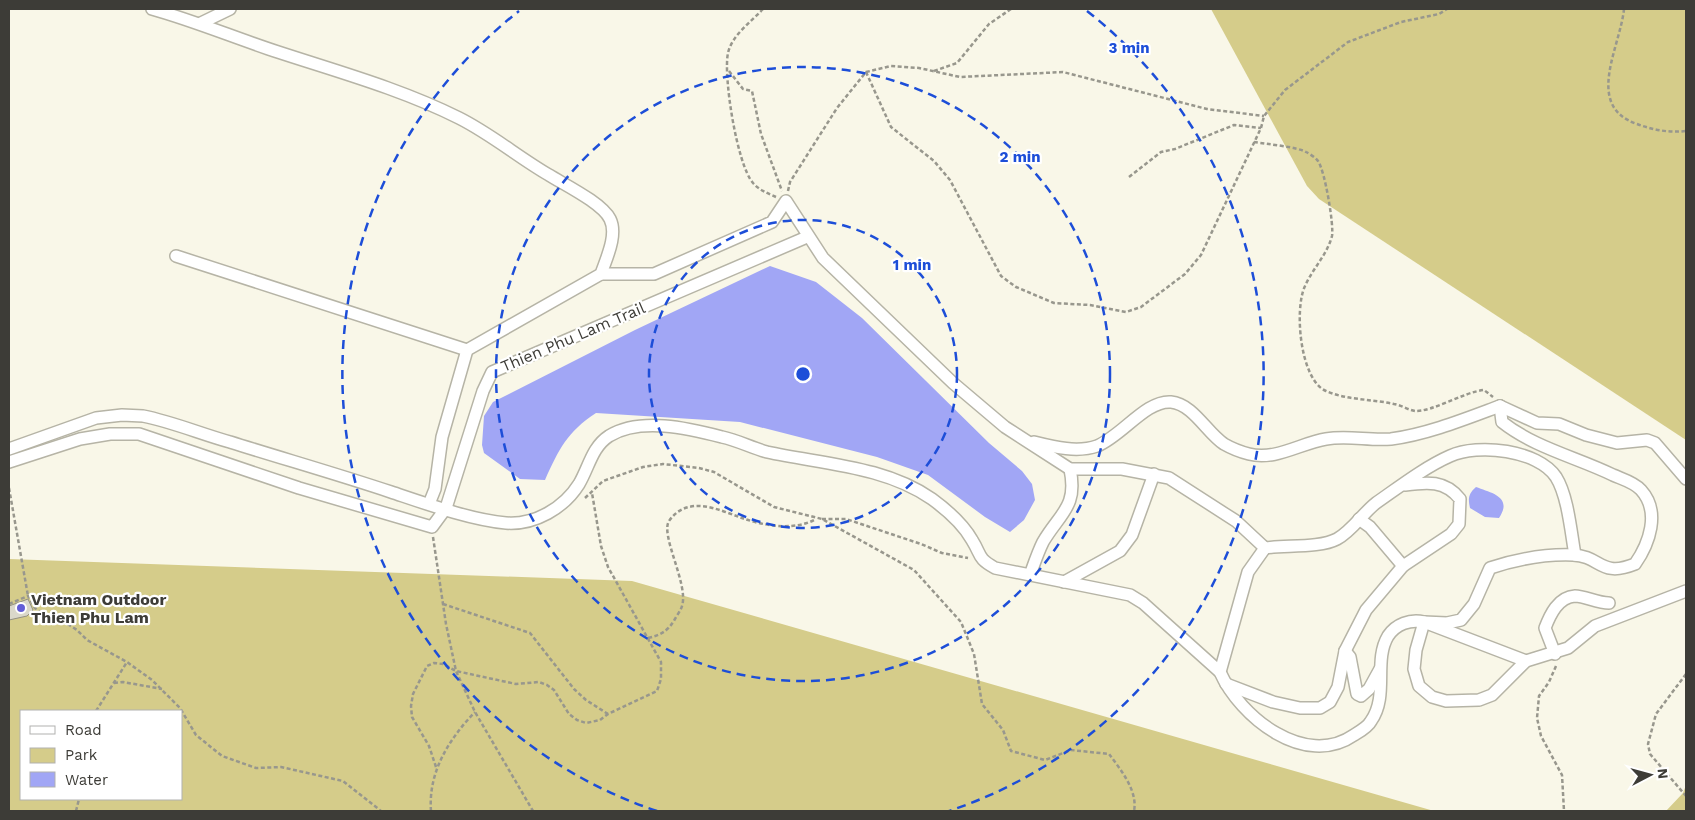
<svg xmlns="http://www.w3.org/2000/svg" width="1695" height="820" font-family="'Work Sans',sans-serif">
	<rect width="100%" height="100%" fill="#f9f7e8"/>
	<g fill="#d5cc8a" fill-rule="evenodd">
		<path d="M1211 9H1686V440L1319 199 1307 186Z"/>
		<path d="M9 559 632 581 1434 811H9ZM21 711H181V799H21Z"/>
		<path d="M1686 785V811H1666L1683 793Z"/>
	</g>
	<g fill="#a1a6f5">
		<path d="M770 266 816 282 862 318 989 443 1022 471 1032 484 1035 500 1024 520 1010 532 985 517 928 475 877 457 740 422 596 413C567 432 559 449 545 480L520 479 484 453 482 445 484 416 493 402 635 330Z"/>
		<path d="M1476 487C1492 493 1513 497 1499 518L1485 517 1470 508C1468 499 1468 494 1476 487Z"/>
	</g>
	<path fill="#dad8ca" stroke="#929083" d="M28 599 33 610 27 616 9 620V606Z"/>
	<g fill="none" stroke-linecap="round" stroke-linejoin="round">
		<g stroke="#b6b4a6" stroke-width="14">
			<g id="street">
				<path d="M152 9C195 21 235 38 278 52 339 72 401 89 459 118 491 134 518 157 549 175 565 185 602 203 610 219 618 235 606 259 601 274L467 350 442 437 435 489 429 504"/>
				<path d="M201 23 230 9"/>
				<path d="M176 256 467 350"/>
				<path d="M601 274H654L772 222 786 201 823 258 953 383 1005 427 1070 469H1122L1169 478 1236 521 1265 548C1286 545 1320 548 1337 539 1352 531 1363 513 1376 503 1399 487 1425 467 1450 456 1478 443 1538 450 1556 477 1568 496 1571 533 1575 555"/>
				<path d="M1500 406 1502 422C1535 448 1576 457 1613 475 1622 479 1634 482 1641 490 1661 512 1649 544 1635 564 1600 578 1601 556 1573 555 1545 554 1517 559 1490 568L1474 604 1461 620 1447 623 1424 622 1416 650 1414 669 1419 686 1432 697 1446 701 1479 700 1492 695 1526 661 1568 648 1595 626 1686 591"/>
				<path d="M1500 406 1537 423 1559 424 1586 435 1617 443 1647 440 1655 443 1686 479"/>
				<path d="M1034 442C1054 447 1077 453 1097 446 1122 436 1146 400 1171 402 1193 404 1207 433 1224 444 1231 448 1241 452 1249 454 1275 461 1301 443 1326 439 1348 435 1369 441 1391 439 1428 434 1465 419 1500 406"/>
				<path d="M9 449 96 418 122 415 143 416C173 422 201 434 230 442 284 459 337 474 391 492 424 503 471 520 506 523 535 525 564 508 579 484 589 467 592 447 609 436 640 417 688 428 722 437 737 440 752 448 767 452 822 464 885 466 932 499 947 510 963 524 972 540 982 556 977 558 995 568L1130 595 1143 603 1220 672C1240 717 1305 769 1354 735 1359 732 1368 727 1371 721 1389 696 1373 661 1388 636 1396 624 1410 619 1424 622L1526 661"/>
				<path d="M9 462 80 439 110 434H139L299 488 432 527 446 508 483 391 492 372 807 237"/>
				<path d="M1359 519 1370 527 1403 566"/>
				<path d="M1030 575C1034 564 1038 552 1043 542 1060 513 1078 507 1070 469"/>
				<path d="M1064 582 1120 551 1132 535 1154 474"/>
				<path d="M1345 651 1350 657 1357 694 1361 696 1369 689 1380 669"/>
				<path d="M1555 654 1545 628C1550 615 1558 597 1575 596 1585 596 1597 603 1609 603"/>
				<path d="M1220 672 1248 572 1265 548"/>
				<path d="M1226 684 1273 702 1300 708H1320L1330 702 1338 687 1345 651 1366 610 1403 566 1451 534 1459 524 1460 499C1445 480 1427 482 1405 485"/>
			</g>
		</g>
		<g stroke="#98978d" stroke-width="2.5" stroke-dasharray="4 2.5" stroke-linecap="butt">
			<path d="M763 9C751 22 732 35 728 53 723 76 737 165 753 183 759 190 767 193 776 197"/>
			<path d="M1624 9C1620 48 1584 106 1637 124 1653 130 1669 133 1686 131"/>
			<path d="M729 71 743 89 752 91 761 134 782 191"/>
			<path d="M934 71 957 63 989 24 1011 9"/>
			<path d="M866 72 891 127 934 161 950 180 1001 276 1016 287 1054 303 1090 305 1126 312 1141 307 1185 274 1201 255 1261 128 1264 116 1285 90 1348 42 1401 22 1439 14 1447 9"/>
			<path d="M1254 142C1266 144 1298 147 1306 152 1310 154 1316 158 1318 161 1325 171 1334 225 1332 236 1327 255 1313 268 1305 286 1294 309 1300 380 1326 391 1346 400 1372 399 1394 404 1401 405 1408 410 1415 411 1432 412 1464 392 1484 390L1493 397"/>
			<path d="M1129 177 1161 152 1175 149 1234 125 1261 128"/>
			<path d="M788 191 790 182 837 108 866 72 891 66 919 68 960 77 1063 72 1207 109 1264 116"/>
			<path d="M9 488 28 596"/>
			<path d="M585 498 603 481 643 467 663 464 699 468 714 472 774 507 822 519 914 570 961 622 974 654 982 704 1003 730 1011 751 1045 760 1071 750 1109 754C1121 770 1138 791 1134 811"/>
			<path d="M822 519H846L921 544 942 553 968 558"/>
			<path d="M433 537 446 624 456 671 475 712 533 811"/>
			<path d="M9 604 28 596 35 608 44 615 60 619 77 630 87 640 127 662 152 680 180 708 196 735 222 756 256 768 281 767 343 781 381 811"/>
			<path d="M443 604 530 633 574 689 586 700 608 714"/>
			<path d="M648 638C661 635 668 631 675 619 677 615 681 610 682 606 689 585 660 535 669 521 688 494 719 510 742 518 764 526 795 531 816 519"/>
			<path d="M1556 666 1549 682 1539 696 1537 718 1541 736 1562 775 1564 811"/>
			<path d="M1686 674 1656 714 1648 744 1650 754 1686 796"/>
			<path d="M114 683 123 682 162 689"/>
			<path d="M96 711 127 662"/>
			<path d="M436 767 429 746 412 717 411 706 413 694 427 666 434 663 443 664 456 671 516 684 539 682 547 685 554 690 569 714 577 720 586 723 600 720 608 714 657 691 661 679V662L608 567 601 546 592 493"/>
			<path d="M76 811 79 799"/>
			<path d="M431 811C428 772 449 739 475 712"/>
		</g>
		<use href="#street" stroke="#fff" stroke-width="11"/>
	</g>
	<g fill="none" stroke="#1d4ed8" stroke-width="2.5" stroke-dasharray="9 6">
		<circle cx="803" cy="374" r="154"/>
		<circle cx="803" cy="374" r="307"/>
		<path d="M657 811A461 461 0 0 1 519 11M1087 11A461 461 0 0 1 949 811"/>
	</g>
	<circle fill="#635ed7" stroke="#fff" stroke-width="2" cx="21" cy="608" r="5"/>
	<g text-anchor="middle" dominant-baseline="central" stroke-width="4.5" stroke-linejoin="round" paint-order="stroke">
		<g font-size="16" fill="#3d3c37" stroke="#fff">
			<text transform="translate(573 337) rotate(-23)">Thien Phu Lam Trail</text>
		</g>
		<g font-size="16" font-weight="bold" fill="#3d3c37" stroke="#fff" text-anchor="start">
			<text x="31" y="599">Vietnam Outdoor<tspan x="31" dy="18">Thien Phu Lam</tspan></text>
		</g>
	</g>
	<circle cx="803" cy="374" r="8" fill="#1d4ed8" stroke="#fff" stroke-width="2.5"/>
	<g font-size="15" text-anchor="middle" font-weight="bold" fill="#1d4ed8" stroke="#fff" stroke-width="4.5" stroke-linejoin="round" paint-order="stroke">
		<text x="1129" y="53">3 min</text>
		<text x="1020" y="162">2 min</text>
		<text x="912" y="270">1 min</text>
	</g>
	<rect width="1695" height="820" fill="none" stroke="#3d3c37" stroke-width="20"/>
	<rect x="20" y="710" width="162" height="90" fill="#ffffff" stroke="#b1b1af"/>
	<rect x="30" y="726" width="25" height="8" fill="#ffffff" stroke="#b1b1af"/>
	<text x="65" y="735" font-size="15" fill="#3d3c37">Road</text>
	<rect x="30" y="748" width="25" height="15" fill="#d5cc8a" stroke="#b1b1af"/>
	<text x="65" y="760" font-size="15" fill="#3d3c37">Park</text>
	<rect x="30" y="772" width="25" height="15" fill="#a1a6f5" stroke="#b1b1af"/>
	<text x="65" y="785" font-size="15" fill="#3d3c37">Water</text>
	<g transform="translate(1650 775) rotate(84)" stroke="#ffffff" stroke-width="4" paint-order="stroke">
	<path d="M0-4L9 19L0 12L-9 19Z" fill="#3d3c37"/>
	<text y="-8" font-size="14" font-weight="bold" text-anchor="middle" fill="#3d3c37">N</text>
	</g>
</svg>
